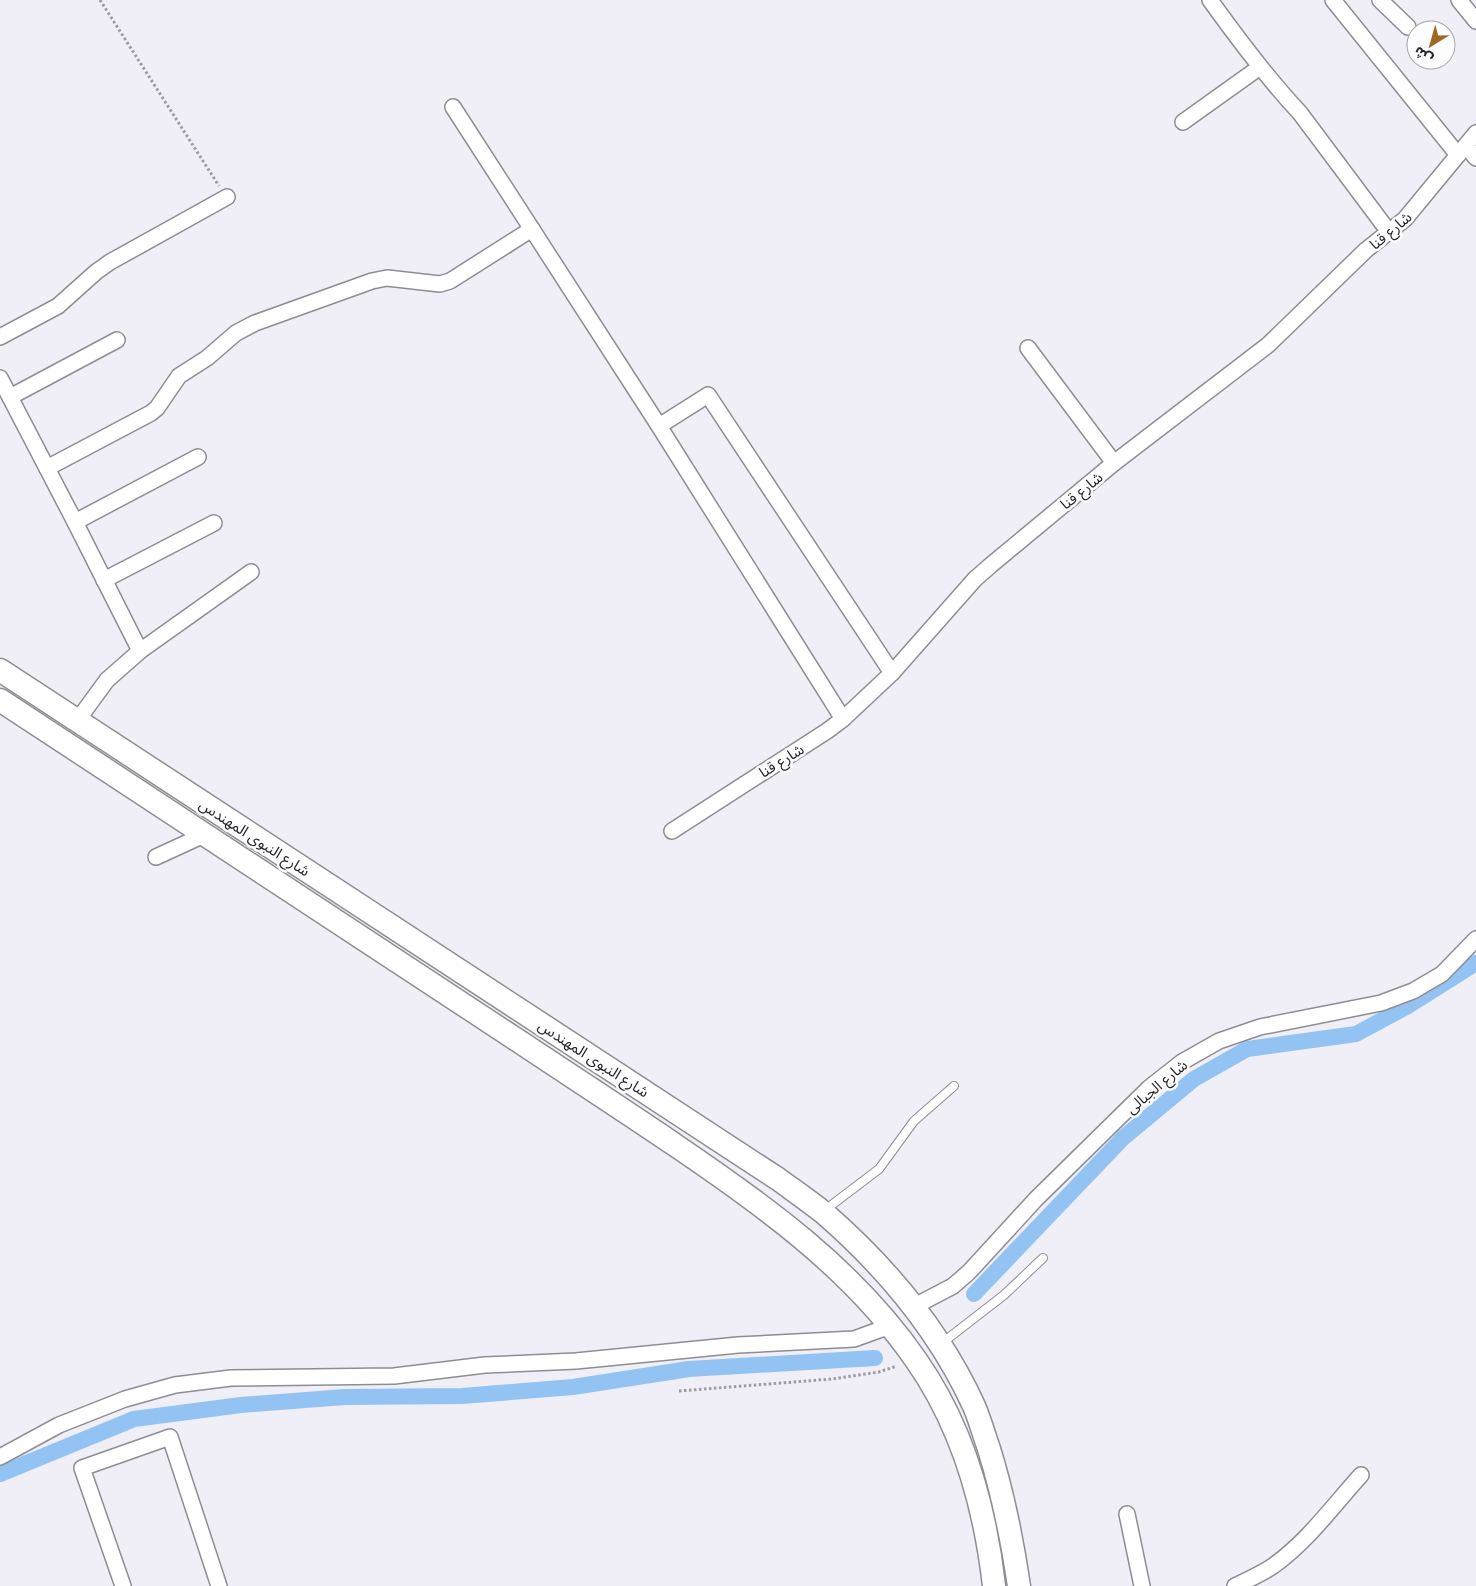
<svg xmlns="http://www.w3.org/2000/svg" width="1476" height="1586" font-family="'Open Sans','Noto Sans Arabic',sans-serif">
	<rect width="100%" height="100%" fill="#f0eef6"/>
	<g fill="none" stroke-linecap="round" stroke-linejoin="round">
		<g stroke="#93c3f2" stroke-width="16">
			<path d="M974 1294 1123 1138 1194 1079 1247 1049 1356 1034 1408 1006 1476 963"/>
			<path d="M0 1474 134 1419 241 1405 345 1397 462 1396 573 1387 689 1369 875 1358"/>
		</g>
		<g stroke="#8f8d94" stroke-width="10">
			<g id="lane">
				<path d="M825 1210 879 1169 914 1121 954 1086"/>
				<path d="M942 1343 1004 1295 1043 1258"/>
			</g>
		</g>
		<g stroke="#8f8d94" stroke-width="18">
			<g id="street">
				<path d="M1210 0C1238 39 1267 78 1300 113L1389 232"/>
				<path d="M1333 0 1458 155"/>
				<path d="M1380 0 1408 27"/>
				<path d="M1459 0 1476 21"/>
				<path d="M453 107 659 426 843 719"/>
				<path d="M1183 122 1260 67"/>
				<path d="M1466 146 1476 158"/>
				<path d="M0 337 58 306 96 272 110 262 227 197"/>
				<path d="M1028 348 1114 463"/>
				<path d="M0 378 75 522 140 651 107 680 77 721"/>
				<path d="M10 397 117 340"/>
				<path d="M659 426 708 395 892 673"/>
				<path d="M47 468 151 413 157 408 179 376 207 358 236 333 255 323 372 281 387 278 440 284 450 281 532 229"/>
				<path d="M75 522 198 457"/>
				<path d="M104 580 214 523"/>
				<path d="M140 651 251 572"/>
				<path d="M672 831 827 731 843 719 892 673 975 579 991 565 1114 463 1268 345 1366 250 1405 219 1476 133"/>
				<path d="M156 857 206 834"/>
				<path d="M913 1307 953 1286 969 1272 1036 1199 1149 1088 1182 1062 1219 1041 1260 1027 1381 1003 1413 991 1442 974 1476 939"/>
				<path d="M0 1457 59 1425 125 1399 175 1385 231 1378 394 1376 485 1365 576 1361 738 1345 854 1339 890 1326"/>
				<path d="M1127 1514 1142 1586"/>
				<path d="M123 1586 82 1468 170 1437 219 1586"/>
				<path d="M1235 1586C1248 1580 1261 1574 1273 1566 1307 1542 1333 1506 1361 1475"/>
			</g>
		</g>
		<g stroke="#8f8d94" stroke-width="25">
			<g id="primary">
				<path d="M0 670 778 1179C793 1190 809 1201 824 1213 885 1266 940 1332 974 1406 980 1420 984 1435 989 1449 1003 1494 1012 1539 1019 1586"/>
				<path d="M0 700C172 812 343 925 514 1038 568 1074 622 1109 675 1145 765 1206 854 1270 916 1360 963 1427 985 1506 994 1586"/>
			</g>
		</g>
		<g stroke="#9e9ca2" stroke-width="3" stroke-dasharray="2.5 2.5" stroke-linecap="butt">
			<path d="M100 0 219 186"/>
			<path d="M679 1391 832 1379 879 1372 897 1366"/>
		</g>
		<use href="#lane" stroke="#fff" stroke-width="8"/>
		<use href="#street" stroke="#fff" stroke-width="15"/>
		<use href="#primary" stroke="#fff" stroke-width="22"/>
	</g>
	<g text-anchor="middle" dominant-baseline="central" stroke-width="5" stroke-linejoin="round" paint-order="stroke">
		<g font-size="15" fill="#252427" stroke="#fdfcfe">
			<text transform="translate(1390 230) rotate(-40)">شارع قنا</text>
			<text transform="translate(1081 490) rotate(-39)">شارع قنا</text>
			<text transform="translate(781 760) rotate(-32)">شارع قنا</text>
			<text transform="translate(255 837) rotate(33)">شارع النبوى المهندس</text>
			<text transform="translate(594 1058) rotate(33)">شارع النبوى المهندس</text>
			<text transform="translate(1156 1086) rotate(-40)">شارع الجبالى</text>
		</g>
	</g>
	<g transform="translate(1431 45) rotate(217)"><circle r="24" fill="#fdfcfe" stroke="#a7a6a8"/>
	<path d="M0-4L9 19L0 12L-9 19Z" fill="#a16825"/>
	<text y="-8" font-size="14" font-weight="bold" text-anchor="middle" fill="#252427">ش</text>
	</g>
</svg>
